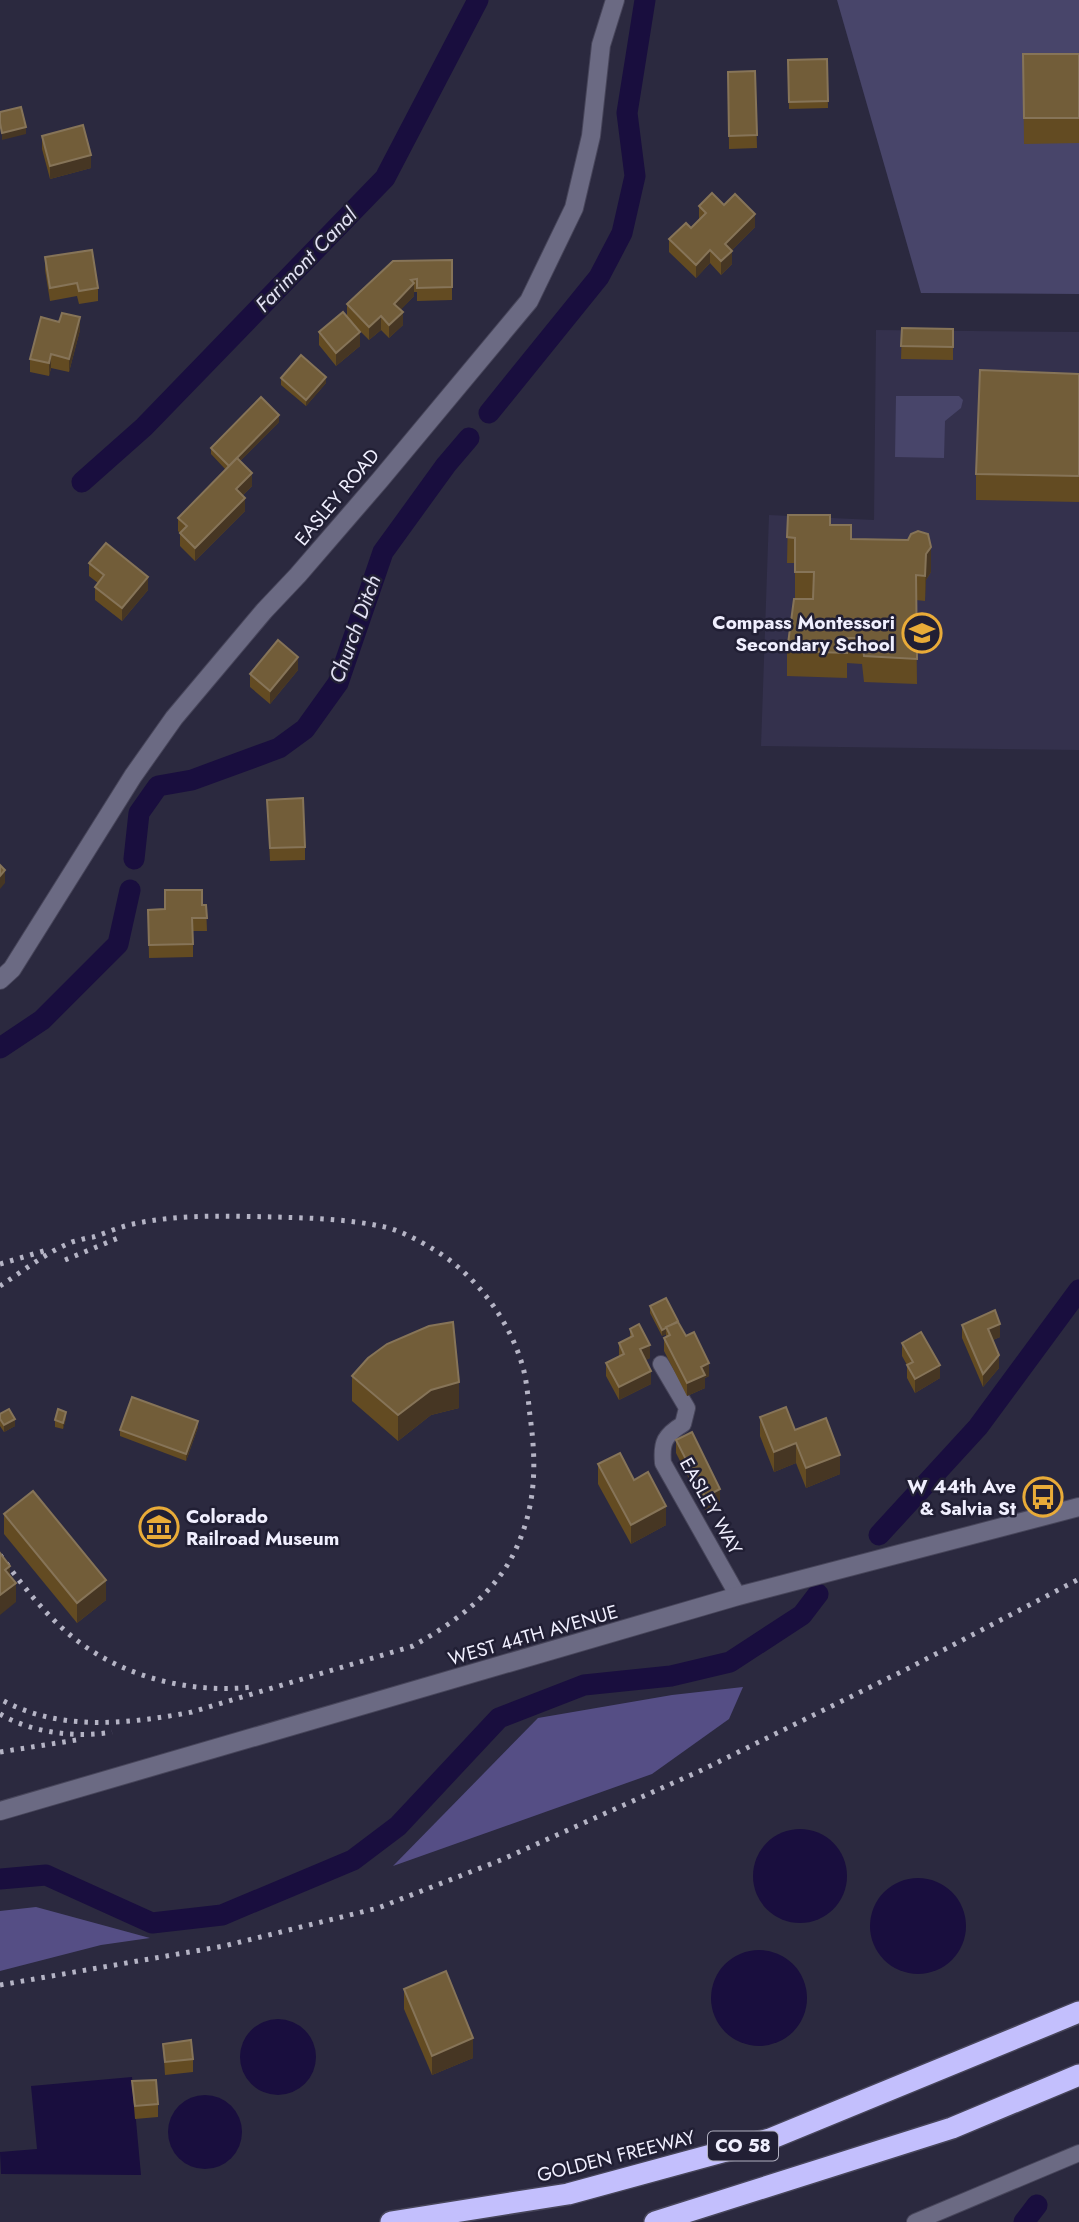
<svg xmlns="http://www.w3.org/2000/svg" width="1079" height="2222" font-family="Jost,sans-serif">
	<rect width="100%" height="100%" fill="#2b293f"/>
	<path fill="#34314d" d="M876 330 1079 332V750L761 746 769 515 874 520Z"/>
	<g fill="#48456a">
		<path d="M837 0H1079V294L921 293Z"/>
		<path d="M896 396H959L963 400 961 408 945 421 944 458 895 457Z"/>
	</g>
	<g fill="#554e85">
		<path d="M743 1687 729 1719 652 1774 393 1866 538 1718 672 1695Z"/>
		<path d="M36 1907 150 1938 101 1945 0 1971V1911Z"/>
	</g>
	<g fill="#190e3e">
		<circle cx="800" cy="1876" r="47"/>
		<circle cx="918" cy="1926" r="48"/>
		<circle cx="759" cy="1998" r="48"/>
		<circle cx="278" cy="2057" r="38"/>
		<path d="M132 2077 141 2175 1 2174 0 2152 37 2149 31 2086Z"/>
		<circle cx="205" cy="2132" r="37"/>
	</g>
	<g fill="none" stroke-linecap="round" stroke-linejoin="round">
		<g stroke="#190e3e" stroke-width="21">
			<path d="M489 413 599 277 622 233 635 176 627 113 645 0"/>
			<path d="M82 482 144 427 385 178 478 0"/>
			<path d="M134 859 139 813 158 786 192 780 279 748 305 729 338 683 383 552 446 465 469 438"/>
			<path d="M0 1048 42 1020 118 944 130 890"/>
			<path d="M879 1535 978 1427 1079 1290"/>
			<path d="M0 1879 46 1875 152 1923 222 1915 353 1860 398 1826 499 1718 584 1685 671 1676 730 1662 802 1615 818 1594"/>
			<path d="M1024 2222 1037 2205"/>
		</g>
		<g stroke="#47455a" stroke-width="18">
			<g id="minor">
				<path d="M661 1364 687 1408 683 1424C665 1435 661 1442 663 1463L738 1596"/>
				<path d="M915 2222 1079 2153"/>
			</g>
		</g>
		<g stroke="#47455a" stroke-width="20">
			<g id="tertiary">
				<path d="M0 980 12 969 133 776 174 718 264 611 298 575 380 480 529 301 574 208 591 136 601 45 615 0"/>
				<path d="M0 1811 738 1596 1079 1507"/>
			</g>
		</g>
		<g stroke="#47455a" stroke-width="24">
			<g id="motorway">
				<path d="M391 2222 568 2194 770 2139 1079 2012"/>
				<path d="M655 2222 952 2128 1079 2075"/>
			</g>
		</g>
		<use href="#minor" stroke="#6b6a83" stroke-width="16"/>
		<use href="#tertiary" stroke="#6b6a83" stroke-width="18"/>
		<use href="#motorway" stroke="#c3bffd" stroke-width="21"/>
		<g stroke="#b5b4c5" stroke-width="5" stroke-dasharray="3.5 7" stroke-linecap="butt">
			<path d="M65 1260 123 1236"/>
			<path d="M0 1264 47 1250"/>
			<path d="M0 1286C23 1271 47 1252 72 1242 79 1240 86 1238 93 1237 106 1233 119 1227 133 1224 179 1214 229 1216 275 1217 310 1218 346 1219 380 1226 398 1229 418 1240 433 1249 475 1274 508 1318 522 1364 527 1380 528 1399 530 1416 537 1466 536 1509 513 1555 492 1596 452 1624 413 1646L192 1712C128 1724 59 1732 0 1699"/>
			<path d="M0 1555C26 1590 55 1628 92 1651 139 1681 198 1693 252 1687"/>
			<path d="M0 1714C32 1733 76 1738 112 1732"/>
			<path d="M0 1752 83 1739"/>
			<path d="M0 1985 224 1946 378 1908 501 1860 702 1770 909 1668 1079 1579"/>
		</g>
	</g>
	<g fill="#634b22">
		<path d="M1023 54H1079V143L1024 144Z"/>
		<path d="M827 59 828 108 789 109 788 60Z"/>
		<path d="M755 71 757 148 729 149 728 72Z"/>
		<path d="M42 136 91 168 50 179 42 149Z"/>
		<path d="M724 205 755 227 731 251 732 264 721 275 710 263 696 278 669 252V239L691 228 699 219V206Z"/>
		<path d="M45 257 98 288V301L79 304 77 296 50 301 45 270Z"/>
		<path d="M452 260V300L417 301V292H414V296L401 309 403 325 389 338 381 330 369 340 350 321 360 346 336 366 319 345V332L347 317V304Z"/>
		<path d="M902 328 953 329V360L901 359Z"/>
		<path d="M80 330 69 372 51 368 49 376 30 372V359Z"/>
		<path d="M1079 374V502L976 500V474Z"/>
		<path d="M281 378 326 383 306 406 281 385Z"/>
		<path d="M279 422 240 461 252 486 242 496 245 511 195 561 180 546V533L178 531V518L226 470 211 454V448Z"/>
		<path d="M788 515 830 525 851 539 931 572 926 580 925 601 916 600 917 684 864 682 862 664 847 663V678L787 676V651L813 598H795V563H787Z"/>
		<path d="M89 563 148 590 122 621 95 600V587L98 583 89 576Z"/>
		<path d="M298 670 270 704 250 687V674Z"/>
		<path d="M267 800 305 847V860L270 861Z"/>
		<path d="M202 905H206L207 931H193V957L149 958 148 910 165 909Z"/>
		<path d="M650 1306 686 1336 709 1376 705 1378V1388L687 1396 664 1351V1338L666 1337V1334L662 1336 650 1313Z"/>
		<path d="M962 1325 1000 1337 993 1340 999 1368 983 1387 962 1338Z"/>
		<path d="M630 1329 650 1358 645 1360 651 1384 619 1400 606 1376V1363L619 1356V1343L630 1338Z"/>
		<path d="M902 1343 940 1378 915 1393 907 1378V1365L902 1356Z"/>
		<path d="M352 1376 459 1408 431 1415 398 1441 352 1401Z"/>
		<path d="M0 1414 15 1426 4 1432 0 1426Z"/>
		<path d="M760 1417 795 1430 840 1474 806 1488 796 1463 774 1472 760 1436Z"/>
		<path d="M66 1418 63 1429 55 1427V1420Z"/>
		<path d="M198 1427 186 1461 120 1436V1430Z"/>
		<path d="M676 1440 720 1502 705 1510 676 1453Z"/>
		<path d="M598 1464 634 1480 666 1525 631 1544 598 1484Z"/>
		<path d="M4 1514 106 1600 77 1623 4 1534Z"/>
		<path d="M404 1989 473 2058 432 2075 404 2009Z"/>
		<path d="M163 2044 193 2059V2072L165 2075Z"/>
		<path d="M132 2082 158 2104V2117L135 2119Z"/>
	</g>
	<g fill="#463623">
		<path d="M26 127V134L2 140V133Z"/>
		<path d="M91 155V168L50 179V166Z"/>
		<path d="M755 214V227L725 257V244Z"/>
		<path d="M710 250V263L696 278V265Z"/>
		<path d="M732 251V264L721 275V261Z"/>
		<path d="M414 283V296L394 317V304Z"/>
		<path d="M403 312V325L389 338V325Z"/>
		<path d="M381 316V330L369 340V327Z"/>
		<path d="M80 317V330L69 372V359Z"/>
		<path d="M360 332V346L336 366V353Z"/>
		<path d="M51 354V368L49 376V363Z"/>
		<path d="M326 377V383L306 406V400Z"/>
		<path d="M279 415V422L229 472V466Z"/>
		<path d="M252 473V486L236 502V489Z"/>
		<path d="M245 498V511L195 561V548Z"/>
		<path d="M931 547V572L926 580 925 601 926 554Z"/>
		<path d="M148 577V590L122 621V608Z"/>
		<path d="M298 657V670L270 704V691Z"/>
		<path d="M5 870V883L0 889V876Z"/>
		<path d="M1000 1324V1337L988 1342V1329Z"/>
		<path d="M666 1328V1334L662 1336V1330Z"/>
		<path d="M650 1345V1358L640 1363V1349Z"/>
		<path d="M999 1355V1368L983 1387V1374Z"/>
		<path d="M709 1363V1376L705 1378V1388L687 1396V1383L701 1367Z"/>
		<path d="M940 1365V1378L915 1393V1379Z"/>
		<path d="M651 1371V1384L619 1400V1387Z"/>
		<path d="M459 1382V1408L431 1415 398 1441V1415L431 1390Z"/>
		<path d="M66 1412V1418L63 1429V1423Z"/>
		<path d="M15 1419V1426L4 1432V1425Z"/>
		<path d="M198 1421V1427L186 1461V1454Z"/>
		<path d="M796 1443V1463L774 1472V1452Z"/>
		<path d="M840 1455V1474L806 1488V1468Z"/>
		<path d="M720 1489V1502L705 1510V1497Z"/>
		<path d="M666 1506V1525L631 1544V1525Z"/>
		<path d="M10 1566V1586L5 1570Z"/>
		<path d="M106 1580V1600L77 1623V1603Z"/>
		<path d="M16 1583V1602L0 1615V1595Z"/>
		<path d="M473 2038V2058L432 2075V2056Z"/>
	</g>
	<g fill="#725d39" stroke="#867458" stroke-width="2">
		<path d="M1023 54H1079V118H1024Z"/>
		<path d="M827 59 828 101 789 102 788 60Z"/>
		<path d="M755 71 757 135 729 136 728 72Z"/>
		<path d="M21 107 26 127 2 133 0 123V112Z"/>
		<path d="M83 125 91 155 50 166 42 136Z"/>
		<path d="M712 193 724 205 735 194 755 214 725 244 732 251 721 261 710 250 696 265 669 239 686 223 691 228 706 213 699 206Z"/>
		<path d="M92 250 98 288 79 291 77 283 50 288 45 257Z"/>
		<path d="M452 260V287L417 288V279L411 280 414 283 394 304 403 312 389 325 381 316 369 327 347 304 393 261Z"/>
		<path d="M343 312 360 332 336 353 319 332Z"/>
		<path d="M62 313 80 317 69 359 51 354 49 363 30 359 41 317 59 322Z"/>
		<path d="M902 328 953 329V347L901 346Z"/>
		<path d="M301 355 326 377 306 400 281 378Z"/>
		<path d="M980 370 1079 374V476L976 474Z"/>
		<path d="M261 397 279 415 229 466 211 448Z"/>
		<path d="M237 458 252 473 236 489 245 498 195 548 180 533 187 526 178 518Z"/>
		<path d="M788 515H830V525H851V539L908 540 911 534 918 531 928 534 931 547 926 554 925 576 916 575 917 659 864 656 862 638H847V653L787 651 794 599H813L814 572H795V538L787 537Z"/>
		<path d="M106 543 148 577 122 608 95 587 104 575 89 563Z"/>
		<path d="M278 640 298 657 270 691 250 674Z"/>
		<path d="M303 798 305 847 270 848 267 800Z"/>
		<path d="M0 865 5 870 0 876Z"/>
		<path d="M165 890H202V905H206L207 918H192L193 944 149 945 148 910 165 909Z"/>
		<path d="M666 1298 678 1321 662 1330 650 1306Z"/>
		<path d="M995 1310 1000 1324 988 1329 999 1355 983 1374 962 1325Z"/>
		<path d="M453 1322 459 1382 431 1390 398 1415 352 1376 368 1358 387 1344 429 1326Z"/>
		<path d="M678 1322 686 1336 694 1332 709 1363 701 1367 705 1375 687 1383 664 1338 670 1335 666 1327Z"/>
		<path d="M639 1324 650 1345 640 1349 651 1371 619 1387 606 1363 624 1354 619 1343 633 1336 630 1329Z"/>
		<path d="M921 1332 940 1365 915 1379 907 1365 913 1362 902 1343Z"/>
		<path d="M132 1397 198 1421 186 1454 120 1430Z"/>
		<path d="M786 1407 795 1430 826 1418 840 1455 806 1468 796 1443 774 1452 760 1417Z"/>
		<path d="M9 1409 15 1419 4 1425 0 1419V1414Z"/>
		<path d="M58 1409 66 1412 63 1423 55 1420Z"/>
		<path d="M692 1432 720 1489 705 1497 676 1440Z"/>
		<path d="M620 1453 634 1480 648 1472 666 1506 631 1525 598 1464Z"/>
		<path d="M33 1491 106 1580 77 1603 4 1514Z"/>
		<path d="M0 1553 10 1566 5 1570 16 1583 0 1595Z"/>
		<path d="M446 1971 473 2038 432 2056 404 1989Z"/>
		<path d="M191 2040 193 2059 165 2062 163 2044Z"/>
		<path d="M156 2080 158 2104 135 2106 132 2081Z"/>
	</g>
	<defs>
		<g id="school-ring" transform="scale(2.0125)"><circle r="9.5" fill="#211f34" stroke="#e9ab38" stroke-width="1.5"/><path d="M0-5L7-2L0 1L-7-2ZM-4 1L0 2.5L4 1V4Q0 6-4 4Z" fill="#e9ab38"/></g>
		<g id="bus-ring" transform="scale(2.0125)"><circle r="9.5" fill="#211f34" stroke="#e9ab38" stroke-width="1.5"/><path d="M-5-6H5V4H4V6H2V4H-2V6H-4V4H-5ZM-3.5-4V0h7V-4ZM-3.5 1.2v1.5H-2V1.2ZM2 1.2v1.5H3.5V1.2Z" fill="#e9ab38"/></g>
		<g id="museum-ring" transform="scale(2.0125)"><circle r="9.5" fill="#211f34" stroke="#e9ab38" stroke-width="1.5"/><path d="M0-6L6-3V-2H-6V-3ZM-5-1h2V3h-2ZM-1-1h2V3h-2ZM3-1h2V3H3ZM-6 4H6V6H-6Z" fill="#e9ab38"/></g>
	</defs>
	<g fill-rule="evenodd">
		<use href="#school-ring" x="922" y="633"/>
		<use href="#bus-ring" x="1043" y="1497"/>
		<use href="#museum-ring" x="159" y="1527"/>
	</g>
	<g text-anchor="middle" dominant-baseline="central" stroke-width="5" stroke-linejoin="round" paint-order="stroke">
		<rect fill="#211f34" stroke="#b2b1c1" stroke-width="2" x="708" y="2131.5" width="70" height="29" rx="5"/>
		<g font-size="18" font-weight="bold" fill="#f0effe">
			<text x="743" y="2146">CO 58</text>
		</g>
		<g font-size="19" fill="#f0effe" stroke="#211f34">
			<text transform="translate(337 497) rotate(-50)">EASLEY ROAD</text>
			<text transform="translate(711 1506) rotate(61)">EASLEY WAY</text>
			<text transform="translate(533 1635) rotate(-16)">WEST 44TH AVENUE</text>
			<text transform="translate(616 2156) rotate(-14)">GOLDEN FREEWAY</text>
		</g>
		<g font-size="19" font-weight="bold" fill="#f0effe" stroke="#211f34" text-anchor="end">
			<text x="895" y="622">Compass Montessori<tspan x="895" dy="22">Secondary School</tspan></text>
			<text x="1016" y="1486">W 44th Ave<tspan x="1016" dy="22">&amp; Salvia St</tspan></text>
			<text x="186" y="1516" text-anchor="start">Colorado<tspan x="186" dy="22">Railroad Museum</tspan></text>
		</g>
		<g font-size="21" font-style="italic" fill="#e2e1f3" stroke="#211f34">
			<text transform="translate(306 260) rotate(-46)">Farimont Canal</text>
			<text transform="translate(355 629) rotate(-70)">Church Ditch</text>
		</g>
	</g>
</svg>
